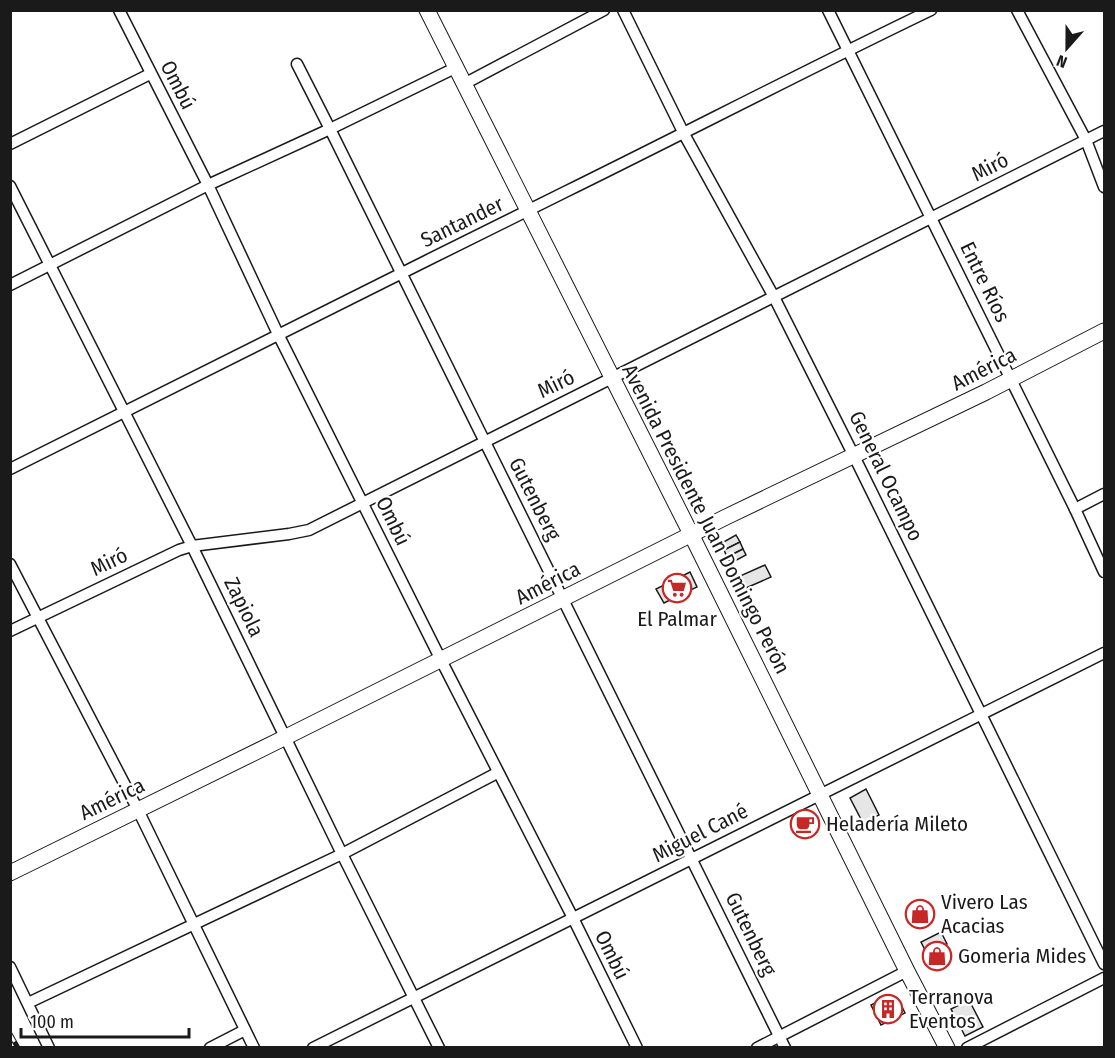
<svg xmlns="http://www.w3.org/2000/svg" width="1115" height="1058" font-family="'Fira Sans Condensed',sans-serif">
	<rect width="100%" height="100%" fill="#fff"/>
	<g fill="#e6e6e6" stroke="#1a1a1a" stroke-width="1.5">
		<path d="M736 535 740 542 724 550 720 544Z"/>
		<path d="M740 542 743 549 727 557 724 550Z"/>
		<path d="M743 549 746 555 731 563 727 557Z"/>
		<path d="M765 565 771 577 746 588 740 576Z"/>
		<path d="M690 572 697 587 664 603 656 589Z"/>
		<path d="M866 789 879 815 863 823 850 798Z"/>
		<path d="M927 902 934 916 913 926 906 912Z"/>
		<path d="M941 932 947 944 927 954 921 942Z"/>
		<path d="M942 947 948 959 933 966 927 954Z"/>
		<path d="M888 996 898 999 905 1013 881 1025 871 1005Z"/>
		<path d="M969 1000 983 1027 965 1036 951 1009Z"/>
	</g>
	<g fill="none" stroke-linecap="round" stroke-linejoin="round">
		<g stroke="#1a1a1a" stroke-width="13">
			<g id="street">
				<path d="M119 10 208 185 278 334 441 660 573 918 637 1048"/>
				<path d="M623 10 684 134 774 297 854 456 1104 964"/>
				<path d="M828 10 1075 509 1104 572"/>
				<path d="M1017 10 1086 140 1104 187"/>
				<path d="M297 64 330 129 785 1048"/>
				<path d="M464 84 604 10"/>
				<path d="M10 144 150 74"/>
				<path d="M10 186 192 546 342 854 439 1048"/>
				<path d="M10 285 208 185 330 129 455 68"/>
				<path d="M10 469C195 375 380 284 565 192 687 132 808 69 931 10"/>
				<path d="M1075 509 1104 494"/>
				<path d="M10 564 138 810 254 1048"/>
				<path d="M10 631 179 550 192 546 289 534 309 530 1104 131"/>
				<path d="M10 967 49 1048"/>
				<path d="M28 1003 342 854 497 773"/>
				<path d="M210 1048 245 1030"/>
				<path d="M313 1048 1104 653"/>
				<path d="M757 1048 907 971"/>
				<path d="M967 1048 1104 978"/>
			</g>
		</g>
		<g stroke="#1a1a1a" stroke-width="17">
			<g id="secondary">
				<path d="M427 10 691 534 907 971 947 1048"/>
				<path d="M10 873 286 737 726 517 986 392 1104 331"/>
			</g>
		</g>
		<use href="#street" stroke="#fff" stroke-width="10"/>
		<use href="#secondary" stroke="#fff" stroke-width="15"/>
		<g stroke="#1a1a1a" stroke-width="5">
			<path id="rail" d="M10 1034 18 1048"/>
		</g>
		<use href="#rail" stroke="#fff" stroke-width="3" stroke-dasharray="9" stroke-linecap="butt"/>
	</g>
	<defs>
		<g id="supermarket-ring" transform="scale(1.5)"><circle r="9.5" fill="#fff" stroke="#c62828" stroke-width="1.5"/><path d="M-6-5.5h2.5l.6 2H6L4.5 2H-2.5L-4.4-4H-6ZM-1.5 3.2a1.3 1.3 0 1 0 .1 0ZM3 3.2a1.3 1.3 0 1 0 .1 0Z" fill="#c62828"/></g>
		<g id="cafe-ring" transform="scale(1.5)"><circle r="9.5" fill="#fff" stroke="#c62828" stroke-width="1.5"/><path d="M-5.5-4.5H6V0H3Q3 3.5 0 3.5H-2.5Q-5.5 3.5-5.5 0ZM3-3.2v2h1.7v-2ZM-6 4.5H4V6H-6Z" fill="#c62828"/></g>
		<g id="shop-ring" transform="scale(1.5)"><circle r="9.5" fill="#fff" stroke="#c62828" stroke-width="1.5"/><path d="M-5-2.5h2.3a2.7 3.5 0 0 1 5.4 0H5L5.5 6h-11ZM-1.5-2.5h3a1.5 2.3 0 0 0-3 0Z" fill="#c62828"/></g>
		<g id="building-ring" transform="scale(1.5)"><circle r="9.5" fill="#fff" stroke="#c62828" stroke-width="1.5"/><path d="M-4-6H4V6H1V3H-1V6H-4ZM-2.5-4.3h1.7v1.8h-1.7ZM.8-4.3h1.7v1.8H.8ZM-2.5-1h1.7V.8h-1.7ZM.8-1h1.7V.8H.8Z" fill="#c62828"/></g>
	</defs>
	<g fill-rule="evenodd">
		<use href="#supermarket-ring" x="677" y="588"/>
		<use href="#cafe-ring" x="805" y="824"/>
		<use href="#shop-ring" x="920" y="914"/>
		<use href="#shop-ring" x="937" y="956"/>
		<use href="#building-ring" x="888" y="1009"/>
	</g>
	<g text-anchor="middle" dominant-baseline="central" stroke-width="4.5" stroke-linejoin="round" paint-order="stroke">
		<g font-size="21" fill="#1a1a1a" stroke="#fff">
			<text transform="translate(178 85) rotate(63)">Ombú</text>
			<text transform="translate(990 167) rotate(-27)">Miró</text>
			<text transform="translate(462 222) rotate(-26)">Santander</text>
			<text transform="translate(985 282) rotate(64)">Entre Ríos</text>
			<text transform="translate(984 369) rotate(-27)">América</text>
			<text transform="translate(556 384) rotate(-26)">Miró</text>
			<text transform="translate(886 476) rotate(64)">General Ocampo</text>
			<text transform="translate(535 499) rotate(63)">Gutenberg</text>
			<text transform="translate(706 519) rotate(63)">Avenida Presidente Juan Domingo Perón</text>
			<text transform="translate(393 521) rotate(64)">Ombú</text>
			<text transform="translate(109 562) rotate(-26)">Miró</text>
			<text transform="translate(548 583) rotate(-27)">América</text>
			<text transform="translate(244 607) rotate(64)">Zapiola</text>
			<text transform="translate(112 799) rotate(-26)">América</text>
			<text transform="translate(700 833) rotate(-27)">Miguel Cané</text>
			<text transform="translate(751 934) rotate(64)">Gutenberg</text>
			<text transform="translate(612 955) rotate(64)">Ombú</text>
		</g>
		<g font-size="21" fill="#1a1a1a" stroke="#fff" text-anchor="start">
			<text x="677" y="619" text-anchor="middle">El Palmar</text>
			<text x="826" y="824">Heladería Mileto</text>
			<text x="941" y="902">Vivero Las<tspan x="941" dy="24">Acacias</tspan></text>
			<text x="958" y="956">Gomeria Mides</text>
			<text x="909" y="997">Terranova<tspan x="909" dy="24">Eventos</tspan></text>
		</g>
	</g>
	<rect width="1115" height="1058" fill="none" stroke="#1a1a1a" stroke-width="24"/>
	<g transform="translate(1067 48) rotate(201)" stroke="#ffffff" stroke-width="4.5" paint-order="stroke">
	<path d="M0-4.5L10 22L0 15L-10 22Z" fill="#1a1a1a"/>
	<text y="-9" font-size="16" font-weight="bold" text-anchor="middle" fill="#1a1a1a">N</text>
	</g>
	<path d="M21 1028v9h168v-9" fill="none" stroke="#1a1a1a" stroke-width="3"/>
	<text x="30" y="1028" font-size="18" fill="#1a1a1a" stroke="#ffffff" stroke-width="4.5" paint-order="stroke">100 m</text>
</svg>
